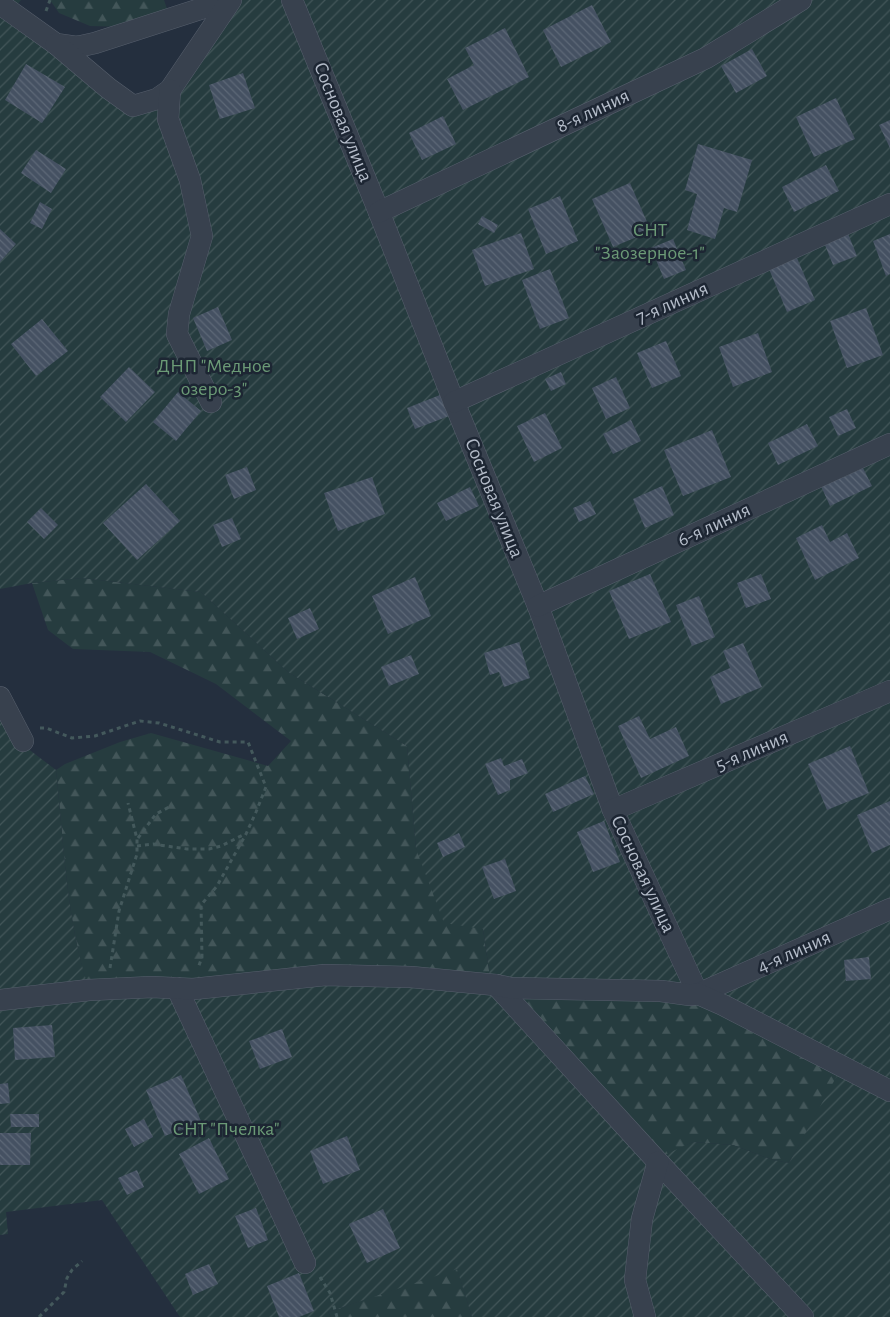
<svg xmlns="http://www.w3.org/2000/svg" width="890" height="1317" font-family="'Alegreya Sans',sans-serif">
	<defs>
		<pattern id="forest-firs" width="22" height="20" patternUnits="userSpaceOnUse" patternTransform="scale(1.25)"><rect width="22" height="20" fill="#263c3f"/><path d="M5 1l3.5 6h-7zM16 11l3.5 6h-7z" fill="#435659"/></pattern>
		<pattern id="garden-furrows" width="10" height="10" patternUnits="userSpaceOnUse" patternTransform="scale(1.25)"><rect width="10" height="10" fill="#263c3f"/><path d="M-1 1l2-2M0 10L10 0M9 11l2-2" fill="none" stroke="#435659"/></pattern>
		<pattern id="building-back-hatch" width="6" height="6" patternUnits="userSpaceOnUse" patternTransform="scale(1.25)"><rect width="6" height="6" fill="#455162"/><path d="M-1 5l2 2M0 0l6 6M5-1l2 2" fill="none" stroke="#5d6877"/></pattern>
	</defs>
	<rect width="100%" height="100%" fill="#242f3e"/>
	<g fill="url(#forest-firs)">
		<path d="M50 0H164L167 9 126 27 90 26 59 13Z"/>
		<path d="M82 578 201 592 288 672 407 746 416 849 483 929 491 984 89 990C66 919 64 844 56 770L65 764 120 742 151 733 268 766 291 741 216 684 150 652 73 649 48 630 32 583Z"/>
		<path d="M511 993 698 999 840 1072 789 1163 773 1160 733 1145 693 1142 661 1158Z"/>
		<path d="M457 1268 472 1317H331L328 1312Z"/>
	</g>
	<path fill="url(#garden-furrows)" fill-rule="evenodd" d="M0 0H21L11 12 133 106 157 99 233 0H890V1317H472L457 1269 328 1312 331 1317H180L102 1200 6 1212 8 1234 0 1235V697L27 748 56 770C64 844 66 919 89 989L325 975 491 984 483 929 444 923 416 849 407 746 288 672 201 592 82 578 32 583 0 589ZM511 993 698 999 839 1072 789 1163 773 1160 733 1145 693 1142 660 1157Z"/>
	<g fill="url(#building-back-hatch)">
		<path d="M592 5 611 42 561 67 543 30Z"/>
		<path d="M505 28 529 77 463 110 447 79 474 65 465 48Z"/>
		<path d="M752 49 767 76 736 93 721 66Z"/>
		<path d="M26 64 65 87 42 123 5 100Z"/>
		<path d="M243 73 255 108 220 119 209 85Z"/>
		<path d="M836 98 855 139 814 157 796 117Z"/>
		<path d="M443 116 456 144 422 160 409 133Z"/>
		<path d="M890 120V148L879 125Z"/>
		<path d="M698 144 752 160 737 212 724 208 715 239 687 230 697 194 685 190Z"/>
		<path d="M36 150 66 169 51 193 21 173Z"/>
		<path d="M826 165 839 191 794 212 782 187Z"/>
		<path d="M630 183 651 231 613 247 592 199Z"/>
		<path d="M560 196 578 241 546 254 528 209Z"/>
		<path d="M40 202 52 209 42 229 30 223Z"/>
		<path d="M482 216 498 225 494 233 478 224Z"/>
		<path d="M0 229 16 244 0 262Z"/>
		<path d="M847 231 857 256 833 265 823 240Z"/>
		<path d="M521 233 534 269 485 286 472 250Z"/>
		<path d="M890 234V274L886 276 873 241Z"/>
		<path d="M673 239 686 270 664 279 651 248Z"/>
		<path d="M797 258 815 300 787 312 769 269Z"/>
		<path d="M550 269 569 318 540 329 522 280Z"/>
		<path d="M218 307 232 340 207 351 193 318Z"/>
		<path d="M866 308 883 355 847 368 830 321Z"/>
		<path d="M42 319 68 351 36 376 11 344Z"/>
		<path d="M758 333 772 372 733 387 719 347Z"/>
		<path d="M666 341 681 376 652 388 637 353Z"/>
		<path d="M129 367 155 392 126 422 100 397Z"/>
		<path d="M561 372 566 384 551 391 545 379Z"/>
		<path d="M616 377 630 408 606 419 592 388Z"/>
		<path d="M178 392 201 411 176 441 153 422Z"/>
		<path d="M440 395 449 416 415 429 407 408Z"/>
		<path d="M847 409 856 428 838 436 829 417Z"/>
		<path d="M545 413 562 448 534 462 517 426Z"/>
		<path d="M631 420 641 441 613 454 603 434Z"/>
		<path d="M807 424 818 446 778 465 768 443Z"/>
		<path d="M712 430 731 477 683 496 664 450Z"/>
		<path d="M247 467 256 490 234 499 225 475Z"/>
		<path d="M863 468 872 486 830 506 820 484 843 473 844 477Z"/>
		<path d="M372 477 385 514 338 531 324 493Z"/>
		<path d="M146 484 180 521 137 560 103 523Z"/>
		<path d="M662 486 674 515 645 528 633 499Z"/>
		<path d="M470 487 479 506 446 521 437 503Z"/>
		<path d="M590 501 596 514 579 522 573 508Z"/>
		<path d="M41 508 58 525 44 539 27 522Z"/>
		<path d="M232 518 241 539 222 547 213 525Z"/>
		<path d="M822 525 830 542 847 533 859 558 815 580 796 538Z"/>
		<path d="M650 574 671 622 629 639 609 591Z"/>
		<path d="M761 574 771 599 746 608 737 583Z"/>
		<path d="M415 577 431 616 388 634 372 596Z"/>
		<path d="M699 596 715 637 692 646 676 605Z"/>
		<path d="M310 608 319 629 297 639 288 618Z"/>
		<path d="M519 642 530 678 504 687 499 672 490 675 484 653Z"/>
		<path d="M743 643 762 687 721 704 710 677 730 668 723 651Z"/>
		<path d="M411 655 419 674 389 686 381 667Z"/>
		<path d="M639 716 650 739 676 727 689 756 641 778 618 726Z"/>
		<path d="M850 746 869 793 827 810 808 764Z"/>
		<path d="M501 758 504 766 522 759 528 773 510 780V790L498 795 485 764Z"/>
		<path d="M585 776 594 794 553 812 545 794Z"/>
		<path d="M890 801V845L872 853 857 815Z"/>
		<path d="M604 821 620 862 593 872 577 832Z"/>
		<path d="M459 833 465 847 443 857 437 843Z"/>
		<path d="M505 859 516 891 494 899 482 867Z"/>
		<path d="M869 957 871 979 846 981 844 960Z"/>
		<path d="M52 1025 55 1057 15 1060 13 1028Z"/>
		<path d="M282 1029 292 1057 260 1069 249 1041Z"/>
		<path d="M181 1075 201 1121 165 1136 146 1090Z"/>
		<path d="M8 1083 10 1103 0 1104V1084Z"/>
		<path d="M10 1114H39V1127H11Z"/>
		<path d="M144 1119 153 1137 134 1147 125 1129Z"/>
		<path d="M0 1133H31L30 1165H0Z"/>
		<path d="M347 1136 360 1170 323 1184 310 1151Z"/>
		<path d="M209 1138 229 1179 199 1194 179 1154Z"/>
		<path d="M137 1170 144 1187 127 1195 118 1178Z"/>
		<path d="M256 1208 268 1240 248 1248 235 1216Z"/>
		<path d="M383 1209 400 1248 367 1263 349 1224Z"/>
		<path d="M209 1264 218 1284 193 1295 185 1274Z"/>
		<path d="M299 1273 314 1311 299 1317H279L267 1286Z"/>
	</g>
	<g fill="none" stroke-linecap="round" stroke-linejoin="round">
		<g stroke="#565f6c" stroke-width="22">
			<g id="street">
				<path d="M292 0 379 212 454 402 538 606 613 810 698 994"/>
				<path d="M0 4 56 44 77 47 95 43 228 0"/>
				<path d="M56 44 108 88 133 106 157 99 170 90 231 0"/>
				<path d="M170 90 168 119 190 180 202 236 179 314 177 334 211 402"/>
				<path d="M379 212 706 58 801 0"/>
				<path d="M454 402 890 204"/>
				<path d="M538 606 890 444"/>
				<path d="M0 697 23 741"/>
				<path d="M613 810 890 691"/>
				<path d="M496 985 658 1162 803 1317"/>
				<path d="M177 988 305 1263"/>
				<path d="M698 994 890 909"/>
				<path d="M0 1000 89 990 152 987 193 989 325 975 411 977 496 985 511 988 661 991 690 995 698 994 723 1005 890 1091"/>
				<path d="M645 1317 635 1280 642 1219 658 1162"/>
			</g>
		</g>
		<g stroke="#44595c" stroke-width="3" stroke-dasharray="4 4" stroke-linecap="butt">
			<path d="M46 11 50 0"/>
			<path d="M40 728H46L72 738 95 736 140 721 159 723 220 742H248L266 787 256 812 246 834 217 886 201 905 202 957 198 968"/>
			<path d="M138 838 156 814 173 805"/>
			<path d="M137 846 153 844 187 849H209L221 846 245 834"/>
			<path d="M110 968 119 911 137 854V839L128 803"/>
			<path d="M320 1277 330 1293 337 1317"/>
			<path d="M39 1317 64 1292 67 1278 72 1270 82 1261"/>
		</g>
		<use href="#street" stroke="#38414e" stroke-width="21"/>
	</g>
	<g text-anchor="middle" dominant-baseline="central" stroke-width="5" stroke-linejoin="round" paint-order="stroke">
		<g font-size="20" fill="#b4bcc9" stroke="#1d2633">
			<text transform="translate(593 111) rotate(-25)">8-я линия</text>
			<text transform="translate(343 122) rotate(68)">Сосновая улица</text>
			<text transform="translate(672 303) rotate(-24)">7-я линия</text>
			<text transform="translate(494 498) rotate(68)">Сосновая улица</text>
			<text transform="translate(714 525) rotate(-25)">6-я линия</text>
			<text transform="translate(752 751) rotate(-23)">5-я линия</text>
			<text transform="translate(643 874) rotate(65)">Сосновая улица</text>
			<text transform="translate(794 952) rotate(-24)">4-я линия</text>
		</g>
		<g font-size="20" fill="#6b9a76" stroke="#1d2633">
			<text x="650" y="230">СНТ<tspan x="650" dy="23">"Заозерное-1"</tspan></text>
			<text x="214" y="366">ДНП "Медное<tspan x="214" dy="23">озеро-3"</tspan></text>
			<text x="226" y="1129">СНТ "Пчелка"</text>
		</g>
	</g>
</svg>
